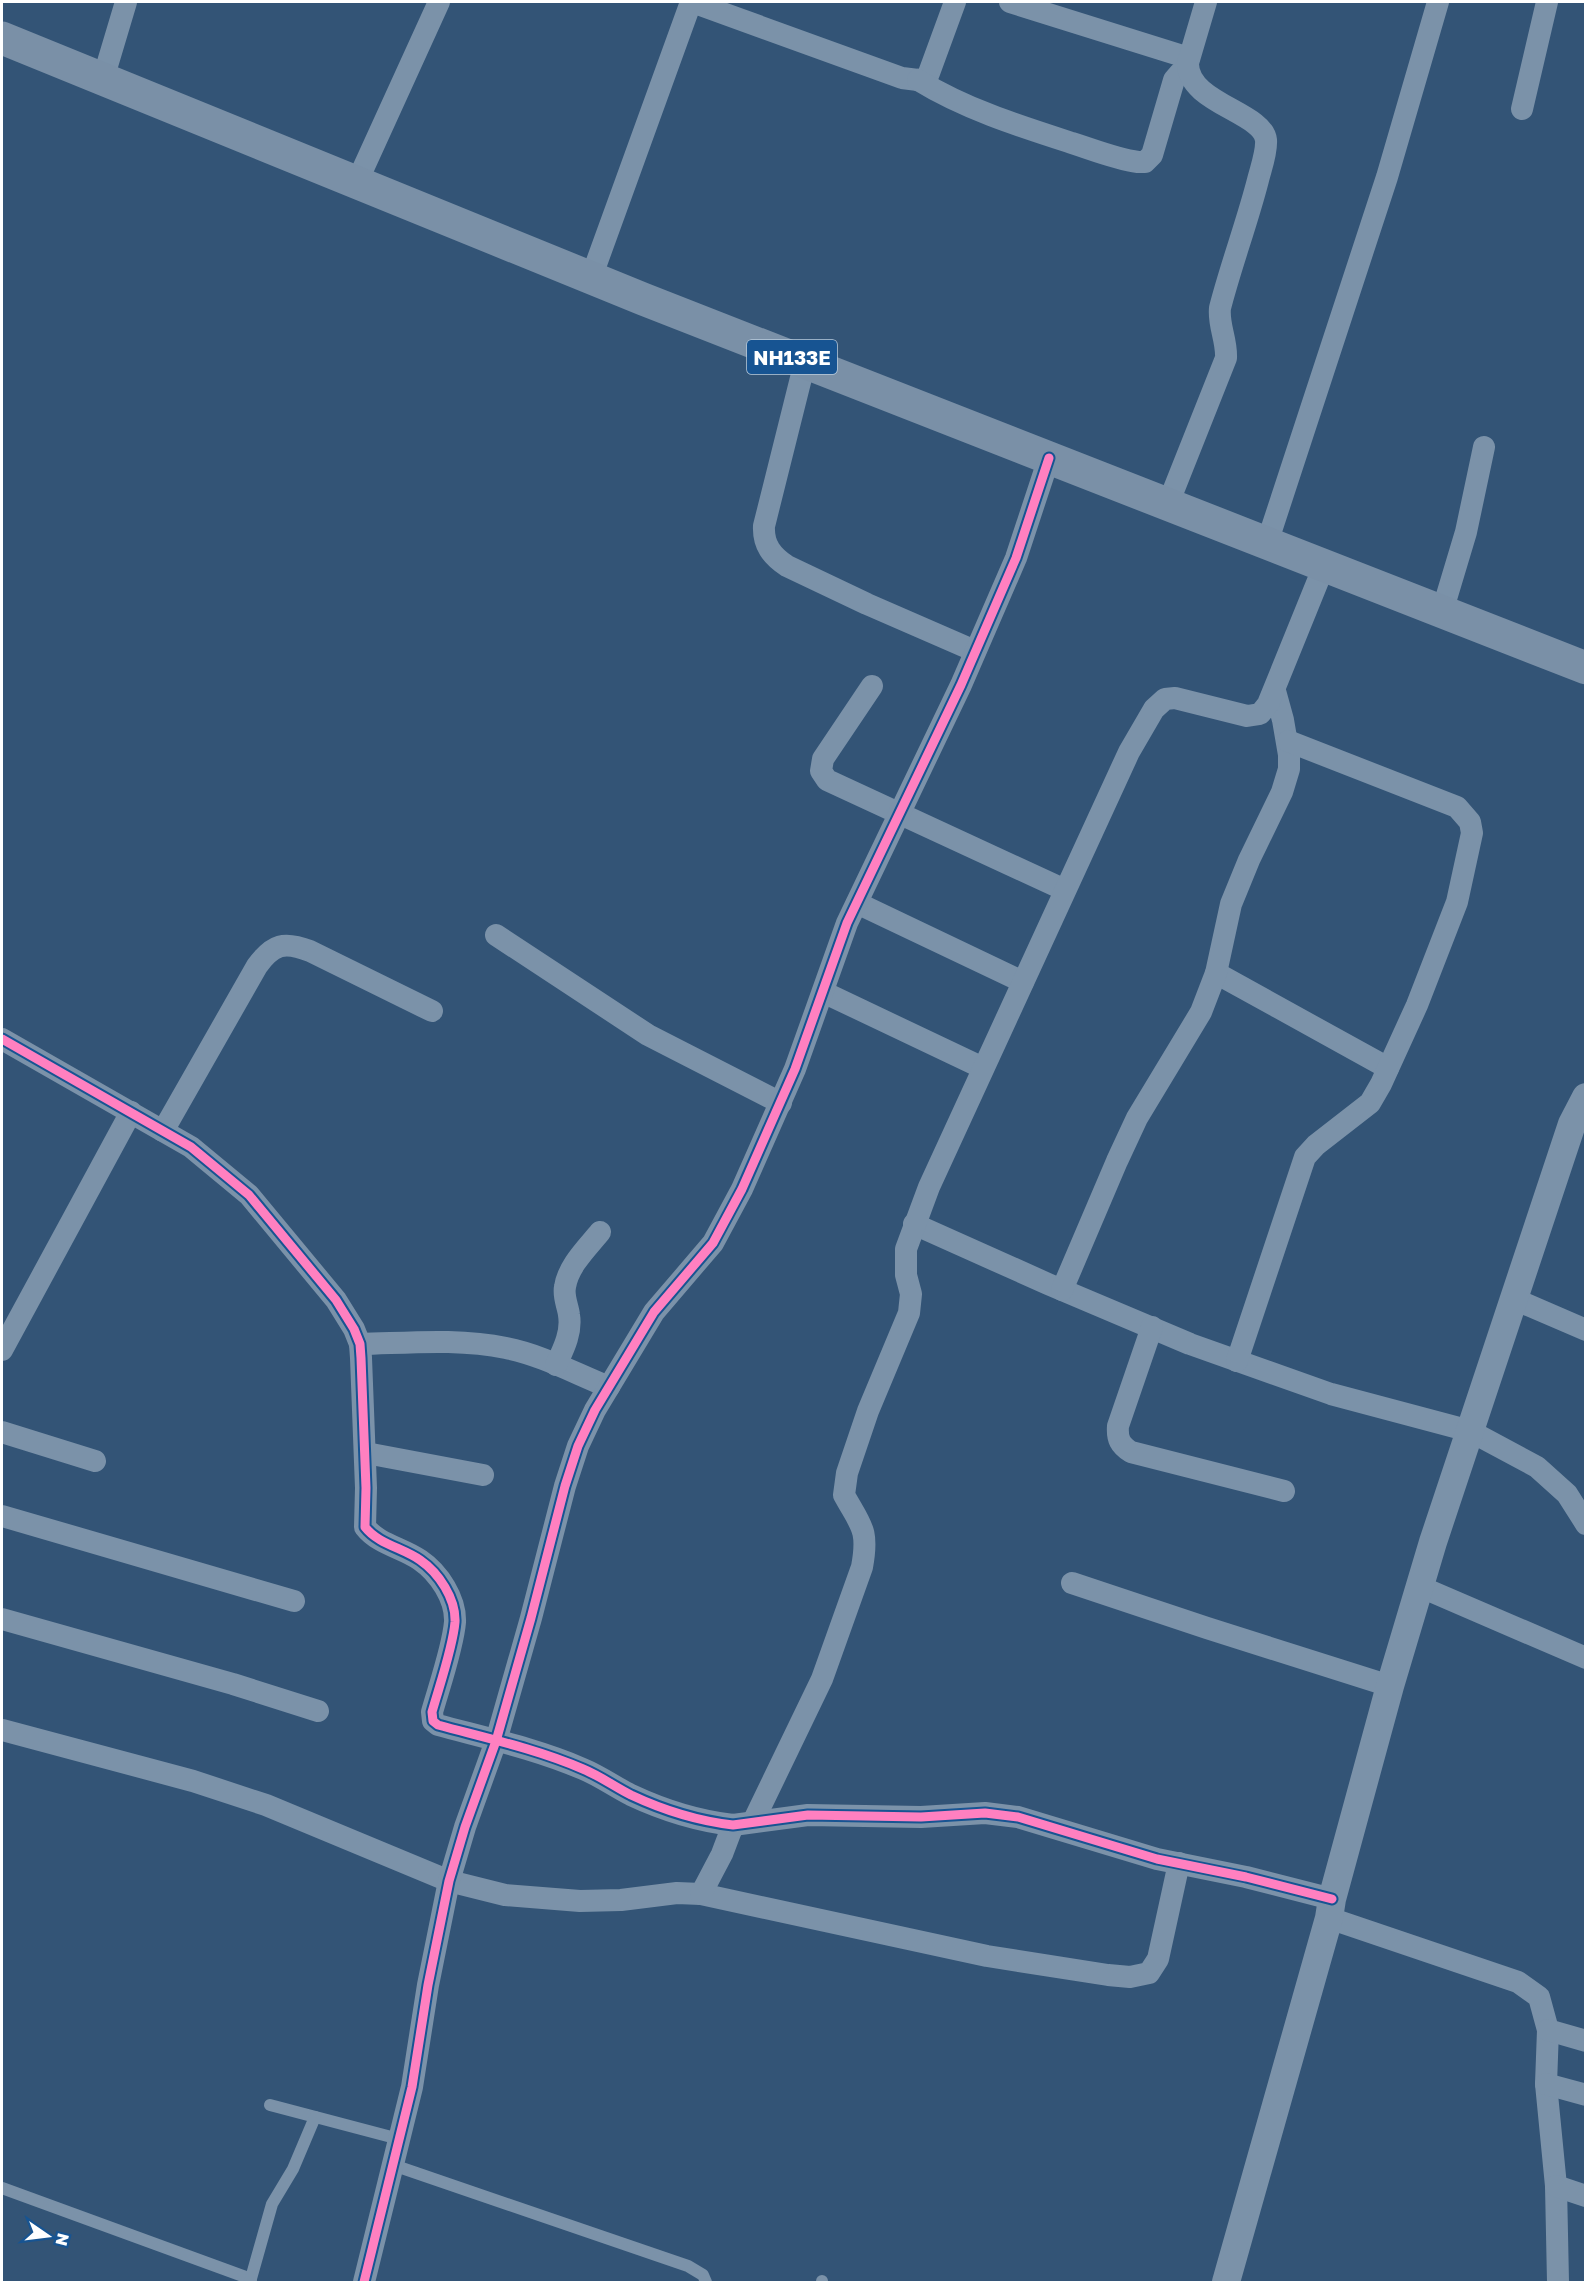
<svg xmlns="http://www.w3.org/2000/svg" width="1587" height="2284" font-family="'Golos Text',sans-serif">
	<rect width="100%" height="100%" fill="#335476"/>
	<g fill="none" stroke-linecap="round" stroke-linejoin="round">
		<g stroke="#7b92a9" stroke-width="12">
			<path d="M270 2105 399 2139"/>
			<path d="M393 2165 688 2266 703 2275 706 2282"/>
			<path d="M2 2188 251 2279"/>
			<path d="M250 2282 272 2204 293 2169 315 2117"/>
			<path d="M822 2282V2281"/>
		</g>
		<g stroke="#7b92a9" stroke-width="22">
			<path d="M692 2 902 78 918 80 927 78 929 73 955 2"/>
			<path d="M1010 2 1189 58"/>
			<path d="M103 79 126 2"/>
			<path d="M918 80C965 109 1019 126 1072 143 1094 150 1116 159 1138 162H1145L1152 155 1174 80 1180 73 1188 70"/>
			<path d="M1522 109 1547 2"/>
			<path d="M357 182 439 2"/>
			<path d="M591 278 691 2"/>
			<path d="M805 362 764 526C763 545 772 556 787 566L867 604 975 651"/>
			<path d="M1168 504 1226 358C1227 340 1218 325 1220 308 1231 265 1247 223 1258 180 1261 168 1267 152 1266 140 1263 112 1187 103 1188 63L1206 2"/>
			<path d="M1267 543 1387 177 1438 2"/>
			<path d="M1442 612 1466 532 1484 447"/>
			<path d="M872 686 823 759 821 771 827 780 1065 890"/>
			<path d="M857 903 1023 982"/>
			<path d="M496 935 648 1035 781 1103"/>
			<path d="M1216 973 1388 1068"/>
			<path d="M823 992 983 1068"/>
			<path d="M2 1039 191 1147 249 1195 336 1300 354 1329 360 1344 361 1358 366 1488 365 1527C378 1544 403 1548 420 1560 439 1573 456 1599 455 1622 453 1647 439 1687 432 1712L433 1721 438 1725C486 1738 537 1749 583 1769 600 1776 615 1787 631 1795 663 1810 698 1821 733 1825L808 1815 921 1817 985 1813 1018 1817 1157 1859 1246 1877 1332 1899"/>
			<path d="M163 1131 257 966C273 944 284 941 310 951L432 1011"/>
			<path d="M914 1224 1048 1284 1190 1344 1331 1394 1470 1431 1537 1467 1567 1494 1586 1524"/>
			<path d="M1062 1290 1117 1161 1137 1118 1201 1012 1216 973 1231 904 1249 860 1282 792 1289 769V755L1283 720 1275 691"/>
			<path d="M1514 1299 1586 1330"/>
			<path d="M1152 1327 1118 1426C1117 1439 1120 1445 1131 1452L1284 1491"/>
			<path d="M360 1344C408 1343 458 1338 506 1348 542 1355 576 1374 609 1387"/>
			<path d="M2 1350 131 1112"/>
			<path d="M1237 1361 1305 1157 1316 1145 1370 1103 1381 1084 1417 1005 1457 902 1472 833 1470 822 1457 807 1288 741"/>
			<path d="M556 1365C563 1350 572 1333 569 1315 568 1306 563 1297 565 1287 568 1266 587 1248 600 1232"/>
			<path d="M2 1432 95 1461"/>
			<path d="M366 1453 483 1475"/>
			<path d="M2 1516 294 1601"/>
			<path d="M1072 1583 1207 1628 1390 1686"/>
			<path d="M1421 1587 1586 1658"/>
			<path d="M2 1619 233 1684 318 1711"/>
			<path d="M2 1730 193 1781 266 1805 449 1881 505 1895 580 1901 621 1900 677 1893 701 1894 987 1956 1108 1975 1130 1977 1149 1973 1158 1959 1179 1863"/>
			<path d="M753 1822 822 1679 862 1567C869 1529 861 1526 844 1495L847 1473 868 1411 909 1313 911 1294 906 1275V1249L929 1187 1129 752 1154 709 1165 699 1175 698 1247 716 1260 714 1268 704 1324 566"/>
			<path d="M701 1894 722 1854 733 1825"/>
			<path d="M1329 1918 1518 1982 1539 1997 1548 2030 1546 2084 1556 2186 1558 2282"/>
			<path d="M1548 2030 1586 2041"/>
			<path d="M1546 2084 1586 2095"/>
			<path d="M1556 2186 1586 2196"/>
			<path d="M364 2282 412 2087 428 1985 449 1881 465 1827 496 1741 531 1618 565 1486 578 1446 595 1410 654 1312 713 1243 742 1189 795 1069 847 923 961 685 1016 558 1049 458"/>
		</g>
		<path stroke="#7b92a9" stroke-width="28" d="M1226 2282 1329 1918 1332 1899 1390 1686 1433 1542 1572 1124 1586 1097"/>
		<path stroke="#7a90a7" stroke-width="33" d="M2 38 643 299 1586 668"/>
		<g stroke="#175492" stroke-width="13">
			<g id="cycleway">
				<path d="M2 1039 191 1147 249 1195 336 1300 354 1329 360 1344 361 1358 366 1488 365 1527C378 1544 403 1548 420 1560 439 1573 456 1599 455 1622 453 1647 439 1687 432 1712L433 1721 438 1725C486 1738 537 1749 583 1769 600 1776 615 1787 631 1795 663 1810 698 1821 733 1825L808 1815 921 1817 985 1813 1018 1817 1157 1859 1246 1877 1332 1899"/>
				<path d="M364 2282 412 2087 428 1985 449 1881 465 1827 496 1741 531 1618 565 1486 578 1446 595 1410 654 1312 713 1243 742 1189 795 1069 847 923 961 685 1016 558 1049 458"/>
			</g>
		</g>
		<use href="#cycleway" stroke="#ff80c0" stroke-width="9"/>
	</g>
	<g text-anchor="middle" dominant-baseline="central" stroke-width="4.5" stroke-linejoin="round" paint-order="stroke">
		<rect fill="#175492" stroke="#b9ccde" stroke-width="1.5" x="747" y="340" width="90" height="34" rx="4.5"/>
		<g font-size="20" font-weight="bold" fill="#fff">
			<text x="792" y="357">NH133E</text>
		</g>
	</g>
	<rect width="1587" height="2284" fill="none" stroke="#ffffff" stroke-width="6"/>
	<g transform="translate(48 2236) rotate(104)" stroke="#175492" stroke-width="4.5" paint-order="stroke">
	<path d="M0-4.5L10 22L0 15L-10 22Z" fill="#ffffff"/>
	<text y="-9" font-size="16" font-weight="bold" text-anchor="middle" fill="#ffffff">N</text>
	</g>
</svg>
